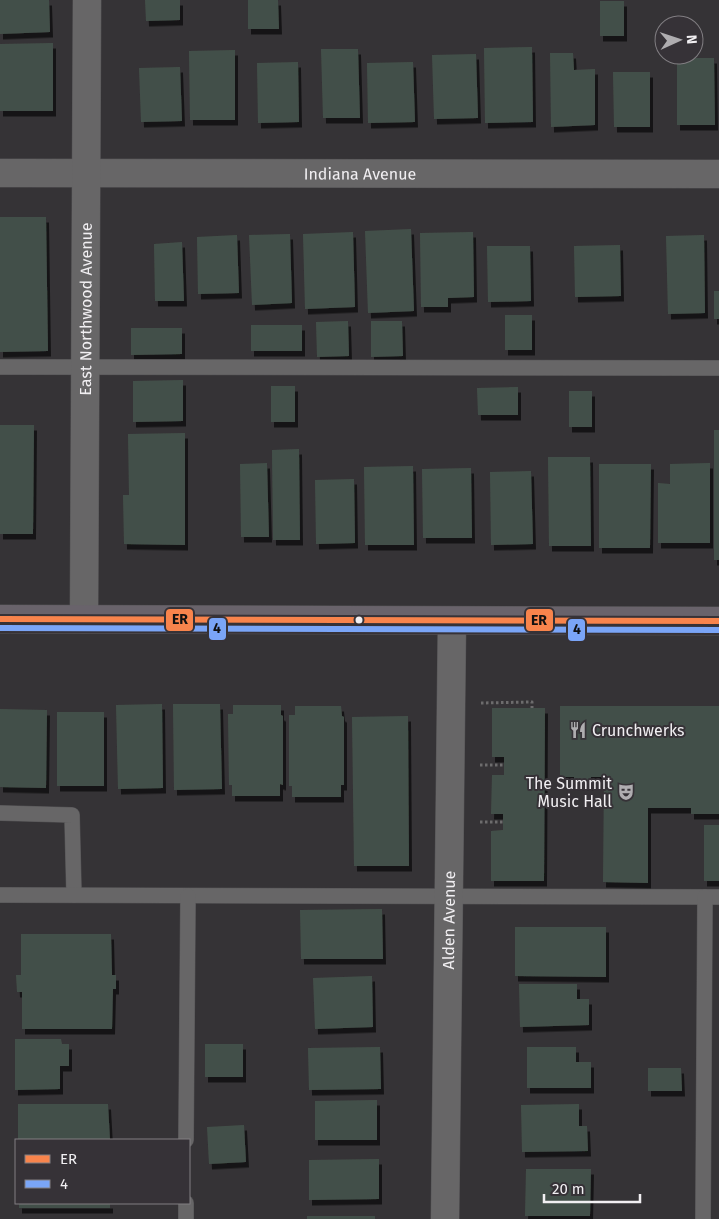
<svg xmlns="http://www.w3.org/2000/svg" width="719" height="1219" font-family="'Fira Sans',sans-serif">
	<defs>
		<filter id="shadow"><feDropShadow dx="3" dy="5.5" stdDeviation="0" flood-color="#0009"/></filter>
	</defs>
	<rect width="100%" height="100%" fill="#353336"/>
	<g fill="#435049" filter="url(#shadow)">
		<path d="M0 0H49L50 32 0 34Z"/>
		<path d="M145 0H180V20L146 21Z"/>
		<path d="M248 0H278L279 29H248Z"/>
		<rect x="600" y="1" width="24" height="35"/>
		<path d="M53 43V111H0V44Z"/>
		<path d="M532 47 533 122 485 123 484 48Z"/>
		<path d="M321 49H358L360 118H323Z"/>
		<path d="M235 50V120H190L189 51Z"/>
		<path d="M550 53H573L574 70 595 69V125L551 127Z"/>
		<path d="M476 54 478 118 434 119 432 55Z"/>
		<path d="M677 58H714L715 125H677Z"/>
		<path d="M298 62 299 122 258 123 257 63Z"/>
		<path d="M413 62 415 122 368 123 367 63Z"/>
		<path d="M180 67 182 121 141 122 139 68Z"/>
		<path d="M613 72H650V127H614Z"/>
		<path d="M0 217H46L48 351 0 352Z"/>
		<path d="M411 229 414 311 368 313 365 231Z"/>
		<path d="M353 232 355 307 305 309 303 234Z"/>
		<path d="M473 232 474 297 448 298V307H421L420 233Z"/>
		<path d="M290 234 292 303 252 305 249 235Z"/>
		<path d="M237 235 239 293 198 294 197 237Z"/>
		<path d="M704 235 705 313 668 314 666 236Z"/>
		<path d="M182 242 184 301H155L154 244Z"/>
		<path d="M620 245 621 296 575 297 574 246Z"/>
		<path d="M487 246H530L531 301 488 302Z"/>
		<rect x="714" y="291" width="5" height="28"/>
		<rect x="505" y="315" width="27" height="35"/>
		<path d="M348 321 349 356 317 357 316 322Z"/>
		<path d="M371 321H402L403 356 371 357Z"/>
		<rect x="251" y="325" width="51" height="26"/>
		<path d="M131 328H182V354L131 355Z"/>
		<path d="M183 380V421L133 422V381Z"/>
		<rect x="271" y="386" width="24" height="36"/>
		<path d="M518 387V415H478L477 388Z"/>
		<rect x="569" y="391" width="23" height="36"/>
		<path d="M0 425H34L33 534H0Z"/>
		<rect x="714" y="430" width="5" height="130"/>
		<path d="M185 433V545L124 544 123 495H129L128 434Z"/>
		<path d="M299 449 300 540H273L272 450Z"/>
		<path d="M548 457H590L591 546H549Z"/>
		<path d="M267 463 269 537H241L240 464Z"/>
		<path d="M710 463V543H658V483L670 484V464Z"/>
		<path d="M599 464H651L650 548H599Z"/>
		<path d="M413 466 414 545H365L364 467Z"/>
		<path d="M471 468 472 538H423L422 469Z"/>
		<path d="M531 471 533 544 491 545 490 472Z"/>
		<path d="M354 479 355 543 316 544 315 480Z"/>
		<path d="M162 704 163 788 118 789 116 705Z"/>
		<path d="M173 704H220L222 789 174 790Z"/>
		<path d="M233 705H281V715L283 716V785L280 784V796H232V785H229L228 714H233Z"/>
		<path d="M295 706H341L342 716 344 717V785H341V797H292V786H289V715H295Z"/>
		<path d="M560 706H719V814H691V808H648V883L603 882 604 777H591V785L574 784V777H560Z"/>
		<path d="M492 708H545L544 881H491V831L503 830V814H491L492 775H504V757H492Z"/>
		<path d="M0 709 47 710 46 788 0 787Z"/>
		<rect x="57" y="712" width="47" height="74"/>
		<path d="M408 716 409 866H354L352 717Z"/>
		<rect x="704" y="825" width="15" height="56"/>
		<path d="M382 909 383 959H301L300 910Z"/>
		<path d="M515 927H606V977L515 976Z"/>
		<path d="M21 934H111L112 975H116V989H113L112 1029H22V992H17L16 975H21Z"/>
		<path d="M372 976 373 1027 315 1029 313 978Z"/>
		<path d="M519 984H577V999H589V1025L520 1027Z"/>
		<path d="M15 1039H61L62 1044H69V1066H60V1089L15 1090Z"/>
		<rect x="205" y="1044" width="38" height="33"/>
		<path d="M380 1047 381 1089 309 1090 308 1048Z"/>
		<path d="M527 1047H576V1062H591V1088H527Z"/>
		<path d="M648 1068H681L682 1091H648Z"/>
		<path d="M377 1100V1140H315V1101Z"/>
		<path d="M18 1104H108L110 1140H18Z"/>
		<path d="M579 1104V1126H587L588 1151 522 1152 521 1105Z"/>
		<path d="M244 1125 246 1162 209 1164 207 1127Z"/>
		<path d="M379 1159V1199L309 1200V1160Z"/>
		<path d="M526 1169H591L590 1216H525Z"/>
		<rect x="19" y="1203" width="91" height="5"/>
		<rect x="307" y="1216" width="68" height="3"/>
	</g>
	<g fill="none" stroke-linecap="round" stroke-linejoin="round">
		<g stroke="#535254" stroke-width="16">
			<g id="lane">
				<path d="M0 367 719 368"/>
				<path d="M0 813 72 815 74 895"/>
				<path d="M0 895 719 897"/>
				<path d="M186 1140 188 896"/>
				<path d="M186 1219V1203"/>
				<path d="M703 1219 705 897"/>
			</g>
		</g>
		<g stroke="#535254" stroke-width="29">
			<g id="street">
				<path id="s1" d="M0 173 719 174"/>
				<path id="s2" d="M84 619 87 0"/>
				<path id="s3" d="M445 1219 452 621"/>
			</g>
		</g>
		<g stroke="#535254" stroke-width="29">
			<path id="primary" d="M0 619 719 621"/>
		</g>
		<g stroke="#6d6c6d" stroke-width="3" stroke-dasharray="2.5 2.5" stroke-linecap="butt">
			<path d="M481 703 532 702V708"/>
			<path d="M480 765H504"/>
			<path d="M480 822H503"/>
		</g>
		<use href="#lane" stroke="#676667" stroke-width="15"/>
		<use href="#street" stroke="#676667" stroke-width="28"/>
		<use href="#primary" stroke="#69636b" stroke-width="28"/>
		<g stroke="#363237" stroke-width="10">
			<path id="bus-1" d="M0 619 719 621"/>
		</g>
		<g stroke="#363237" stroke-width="10">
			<path id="bus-2" d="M0 628 719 630"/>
		</g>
		<use href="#bus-1" stroke="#f8844c" stroke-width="6"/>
		<use href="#bus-2" stroke="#7aa5f7" stroke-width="6"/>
	</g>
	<defs>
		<g id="restaurant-bare" transform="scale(1.35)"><path d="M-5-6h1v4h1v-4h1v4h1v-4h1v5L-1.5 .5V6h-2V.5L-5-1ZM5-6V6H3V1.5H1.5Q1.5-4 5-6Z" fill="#afadb0" stroke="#363237" stroke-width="2.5" paint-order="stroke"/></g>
		<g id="theatre-bare" transform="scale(1.35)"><path d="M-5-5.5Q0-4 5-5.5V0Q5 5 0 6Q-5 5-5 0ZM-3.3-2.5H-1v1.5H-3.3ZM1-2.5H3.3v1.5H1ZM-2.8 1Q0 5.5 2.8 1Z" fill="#afadb0" stroke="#363237" stroke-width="2.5" paint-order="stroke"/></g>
	</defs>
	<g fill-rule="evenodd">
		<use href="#restaurant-bare" x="578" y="730"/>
		<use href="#theatre-bare" x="626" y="792"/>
	</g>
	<circle fill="#f1eff2" stroke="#363237" stroke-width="2" cx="359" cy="620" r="4.5"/>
	<g text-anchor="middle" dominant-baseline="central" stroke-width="4" stroke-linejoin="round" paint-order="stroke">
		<g font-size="16" fill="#f1eff2" stroke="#363237">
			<text stroke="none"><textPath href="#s1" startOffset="360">Indiana Avenue</textPath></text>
			<text stroke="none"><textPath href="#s2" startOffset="310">East Northwood Avenue</textPath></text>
			<text stroke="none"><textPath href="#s3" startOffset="299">Alden Avenue</textPath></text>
		</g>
		<g font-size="16" fill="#f1eff2" stroke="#363237" text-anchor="start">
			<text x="592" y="730">Crunchwerks</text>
			<text x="612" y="783" text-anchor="end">The Summit<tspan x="612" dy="18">Music Hall</tspan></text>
		</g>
	</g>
	<g stroke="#363237" stroke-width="2">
		<rect x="165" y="608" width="29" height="24" rx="5" fill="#f8844c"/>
		<rect x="525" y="608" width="29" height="24" rx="5" fill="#f8844c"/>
		<rect x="208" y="617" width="19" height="24" rx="5" fill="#7aa5f7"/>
		<rect x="567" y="618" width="19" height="24" rx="5" fill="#7aa5f7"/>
	</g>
	<g font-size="14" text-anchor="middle" font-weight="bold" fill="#111">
		<text x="180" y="624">ER</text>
		<text x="539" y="625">ER</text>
		<text x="217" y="633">4</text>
		<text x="577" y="634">4</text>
	</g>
	<rect x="15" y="1139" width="175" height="65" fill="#363237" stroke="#817e82"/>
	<rect x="25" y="1155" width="25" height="8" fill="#f8844c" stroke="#817e82"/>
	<text x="60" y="1164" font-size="15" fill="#f1eff2">ER</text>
	<rect x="25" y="1180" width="25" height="8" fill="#7aa5f7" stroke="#817e82"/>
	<text x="60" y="1189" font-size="15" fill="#f1eff2">4</text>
	<g transform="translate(679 40) rotate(87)"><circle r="24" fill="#363237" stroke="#817e82"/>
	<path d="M0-4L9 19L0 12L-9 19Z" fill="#afadb0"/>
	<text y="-8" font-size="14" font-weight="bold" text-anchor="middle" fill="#f1eff2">N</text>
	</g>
	<path d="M544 1194v8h96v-8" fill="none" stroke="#f1eff2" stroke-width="2.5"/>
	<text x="552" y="1194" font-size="15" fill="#f1eff2" stroke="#363237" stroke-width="4" paint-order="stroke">20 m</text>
</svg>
